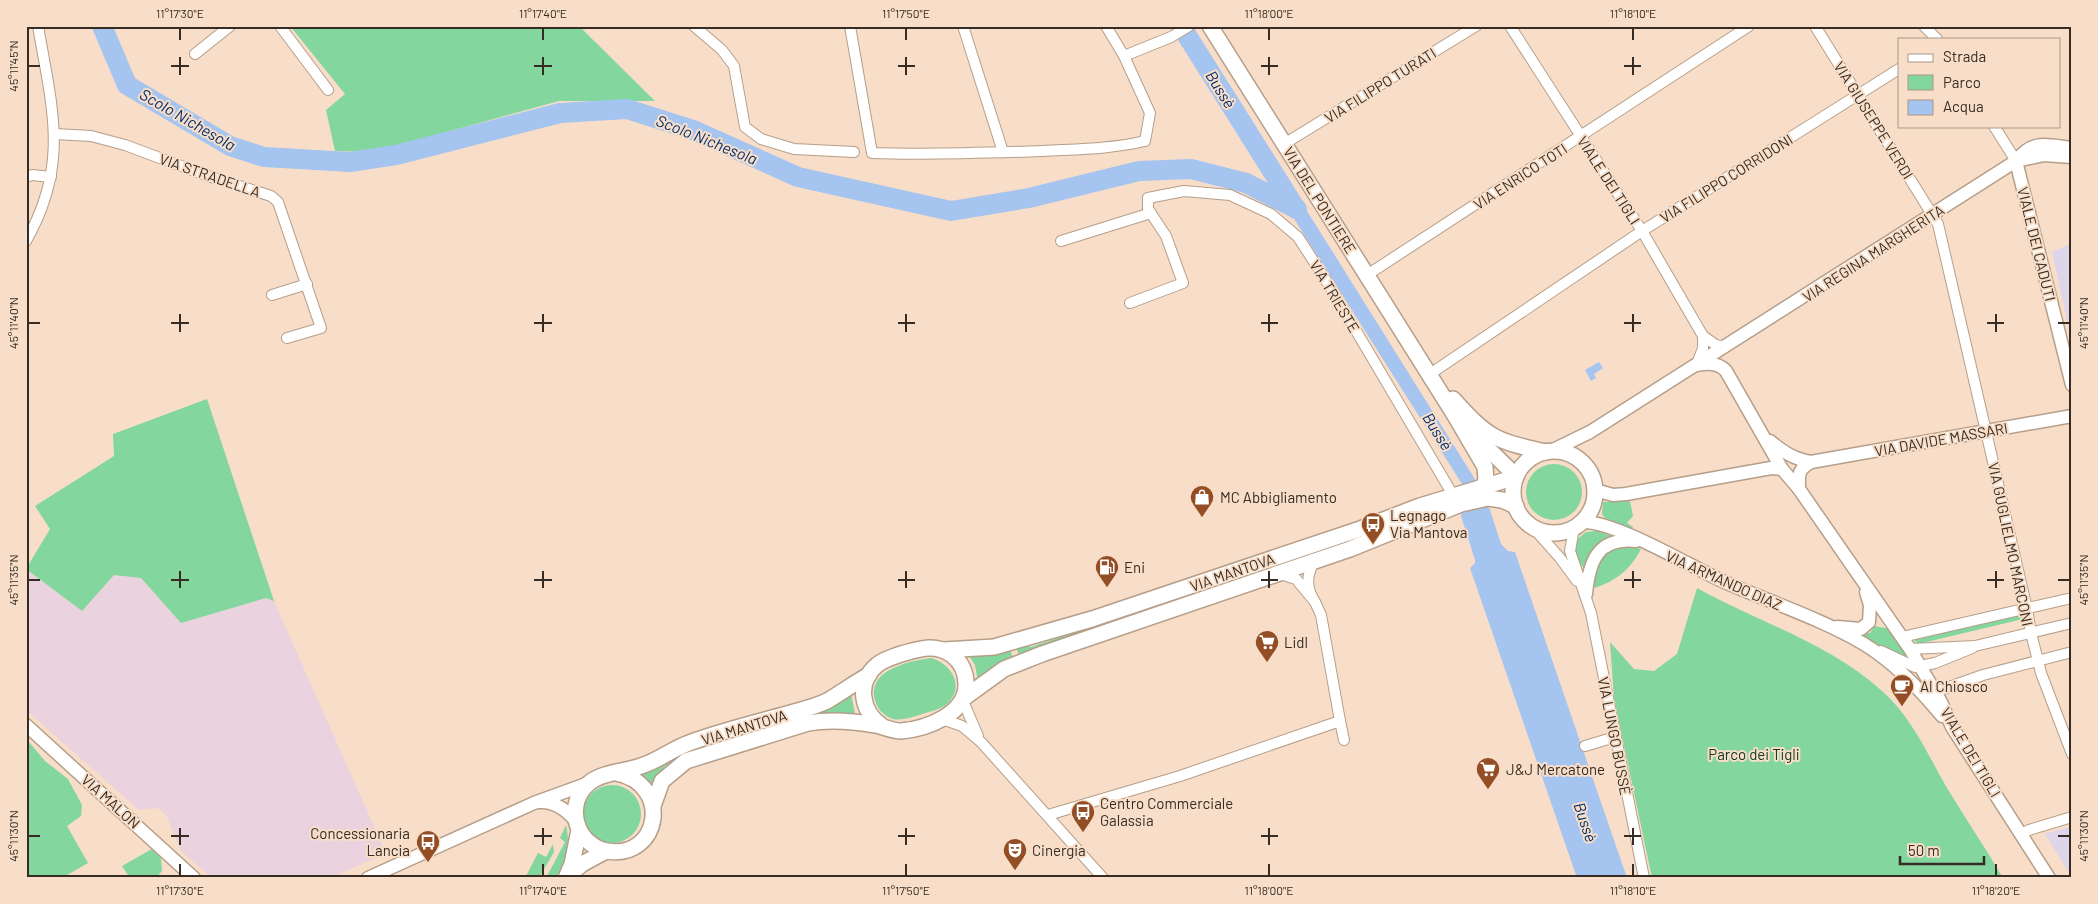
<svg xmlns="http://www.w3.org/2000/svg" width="2098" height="904" font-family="Barlow,sans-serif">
	<rect width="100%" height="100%" fill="#f8dec8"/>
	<path fill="#ead2de" d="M26 569 82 611 114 575 141 578 181 623 266 598 274 601 386 853 331 878H212L181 851 166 815 158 808 139 810 26 710Z"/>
	<g fill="#ded5ea">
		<path d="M2072 243V343L2052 252Z"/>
		<path d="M2072 826V877L2045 834Z"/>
	</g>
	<g fill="#82d69e">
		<path d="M290 26H579L655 101H559L389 148 369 152 335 151 326 110 345 94Z"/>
		<path d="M207 399 274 601 266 598 181 623 141 578 114 575 82 611 26 569 50 529 35 506 114 456 113 434Z"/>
		<circle cx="1554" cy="492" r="28"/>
		<path d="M1630 501 1633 516 1627 523 1633 527 1632 529 1605 518 1602 514 1603 502Z"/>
		<path d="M1597 531 1614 537C1599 546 1589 552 1584 569L1575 555V541L1586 532Z"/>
		<path d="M1631 546 1641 549C1630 570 1616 581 1594 588V569L1607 550Z"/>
		<path d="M1319 550 1320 553 1032 650 1027 656 1020 658 1016 647 1023 645 1031 647Z"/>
		<path d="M1697 588C1758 622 1829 643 1882 691 1911 716 1928 755 1947 788 1965 818 1985 847 2003 878H1652L1614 698 1610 642 1634 669 1654 671 1677 654Z"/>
		<path d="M2022 614 2023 619 1918 644 1914 640Z"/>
		<path d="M1875 626 1890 629 1911 660 1909 661 1854 634 1870 633Z"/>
		<path d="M1010 649 1014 661 978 682 975 665 968 654Z"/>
		<path d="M931 658C951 663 966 687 947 704 940 710 928 712 919 715 911 717 902 721 893 719 884 716 877 709 875 700 867 670 909 661 931 658Z"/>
		<path d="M851 693 855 714 832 713 813 716 682 757 664 767 650 786 637 774 654 770 680 755 702 746 813 713Z"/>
		<path d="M29 742 45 761 68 779 82 805 81 816 67 826 88 863 62 878H26V743Z"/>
		<circle cx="612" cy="814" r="29"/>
		<path d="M566 825C571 845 566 861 556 878H546L565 842 560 838Z"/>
		<path d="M553 844 554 852 539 878H525L538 853 546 857Z"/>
		<path d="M152 849 161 858 162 871 156 878H124L128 875 122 866Z"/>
	</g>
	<g fill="#a5c4f0">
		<path d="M1297 195 1473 476 1490 510 1501 544 1508 551 1515 552 1627 878H1577L1470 568 1475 563V560L1461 516 1462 484 1284 203Z"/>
		<path d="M1599 362 1603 368 1594 374 1596 378 1591 381 1585 370Z"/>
	</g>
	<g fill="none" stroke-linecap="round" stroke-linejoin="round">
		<g stroke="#a5c4f0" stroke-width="20">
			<path d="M102 26 127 85 230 146 264 157 350 162 396 155 560 113 627 109 693 130 798 177 951 211 1029 198 1139 171 1191 169 1246 183 1297 209"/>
			<path d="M1181 26 1296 209"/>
		</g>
		<g stroke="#b69e88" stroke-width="12">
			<g id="minor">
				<path d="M280 26 328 90"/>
				<path d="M694 26 722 50 734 66 745 127 761 139 794 149 854 152"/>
				<path d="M850 26 872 153C929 155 986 153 1043 151 1078 149 1111 149 1145 141L1150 113 1124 56"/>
				<path d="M963 26 1003 152"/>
				<path d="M1106 26 1124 56 1171 37 1189 26"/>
				<path d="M1510 26 1642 231 1703 336V348L1697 364"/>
				<path d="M1815 26 1938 224 2027 609 2031 633 2041 673 2072 754"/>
				<path d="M1924 26 1937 39"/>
				<path d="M195 54 230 26"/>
				<path d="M1994 126 2016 161"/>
				<path d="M55 134 91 136 125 145 208 176 271 196 278 202 321 328 287 338"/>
				<path d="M1284 144 1476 26"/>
				<path d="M26 177 32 175 51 177"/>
				<path d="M26 241C70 164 52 108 38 26"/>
				<path d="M1061 241 1151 213"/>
				<path d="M1367 275 1749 26"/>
				<path d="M272 295 307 284"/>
				<path d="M1130 303 1183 283 1166 236 1148 209V198L1184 191 1230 195 1271 214 1298 237 1329 285 1453 495"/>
				<path d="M1703 336 1716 345 1725 347"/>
				<path d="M1430 374 1642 231 1899 69"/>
				<path d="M1530 524 1560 558 1577 581"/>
				<path d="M1574 528 1570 551 1591 613 1644 878"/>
				<path d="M1280 574 1296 579 1315 602C1306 587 1306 577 1314 562"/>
				<path d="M1902 637 2072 598"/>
				<path d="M1910 649 1975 646 2072 623"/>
				<path d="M1881 651 1915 667 1935 663 1972 648"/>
				<path d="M1935 692 1983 675 2072 652"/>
				<path d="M963 701 978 736"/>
				<path d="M942 719 962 726 981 742 1103 878"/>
				<path d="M1340 721 1344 740"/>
				<path d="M1585 746 1615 737"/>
				<path d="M1048 815 1180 776 1340 721 1321 615 1315 602"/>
				<path d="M2021 834 2029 830 2072 817"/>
			</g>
		</g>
		<g stroke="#b69e88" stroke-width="15">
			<g id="tertiary">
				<path d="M2016 161 2072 385"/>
				<path d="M2016 161 2044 155 2072 157"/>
				<path d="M1697 365C1707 363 1719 363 1726 371L1782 469 1799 489 1910 649 1941 702 1952 727 2049 878"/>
				<path d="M1770 441C1783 452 1794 459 1811 462"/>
				<path d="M1551 451 1590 432 2016 161C2033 139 2046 145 2072 148"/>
				<path d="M1799 489C1799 475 1797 470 1811 462L2072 416"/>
				<path d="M1595 490 1613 495 1626 494 1771 468 1782 469"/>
				<path d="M1582 522C1612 520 1687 564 1718 579 1766 601 1818 617 1864 644 1895 663 1919 688 1942 716"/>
				<path d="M1586 594C1589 561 1598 537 1636 541"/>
				<path d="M1837 627 1861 629 1869 622 1870 605 1866 592"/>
				<path d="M26 725 194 878"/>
				<path d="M539 802C555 801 566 810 576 821"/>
				<path d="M368 878 534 803 589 783"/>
			</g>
		</g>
		<g stroke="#b69e88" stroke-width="18">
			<g id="secondary">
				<path d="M1210 26 1454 414 1485 467 1486 480 1482 488"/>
				<path d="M1453 399C1488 438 1495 441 1546 452"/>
				<path d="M1470 431 1516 476"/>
				<circle cx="1554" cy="492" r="41"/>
				<path d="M944 650 994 647 1092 619 1360 529 1420 506 1516 477"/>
				<path d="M964 698 1004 669 1042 654 1350 549 1461 504 1488 498 1502 500 1516 506"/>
				<path d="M616 773C673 784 660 860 607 851 595 849 584 840 579 829 572 814 575 795 588 784 601 772 625 772 641 766 658 761 672 749 689 743 721 731 755 723 787 714 800 710 815 707 827 701 841 693 854 683 869 675"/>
				<path d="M653 806 662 781 686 761 808 723C831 719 852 721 876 725 885 727 892 731 901 731 926 729 967 714 966 684 966 672 961 662 952 655 935 643 919 649 901 654 893 657 884 659 877 665 856 682 861 712 882 726"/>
				<path d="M568 876 582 864 606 851"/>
				<path d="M566 878 572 864 579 830"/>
			</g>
		</g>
		<use href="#minor" stroke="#fff" stroke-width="10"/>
		<use href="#tertiary" stroke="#fff" stroke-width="12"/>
		<use href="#secondary" stroke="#fff" stroke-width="15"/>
	</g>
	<path fill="none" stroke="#362c23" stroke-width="2" d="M180 28V40M543 28V40M906 28V40M1269 28V40M1633 28V40M180 57V75M543 57V75M906 57V75M1269 57V75M1633 57V75M28 66H40M171 66H189M534 66H552M898 66H915M1261 66H1278M1624 66H1641M180 314V332M543 314V332M906 314V332M1269 314V332M1633 314V332M1996 314V332M28 323H40M171 323H189M534 323H552M898 323H915M1261 323H1278M1624 323H1641M1987 323H2004M2058 323H2070M180 571V588M543 571V588M906 571V588M1269 571V588M1633 571V588M1996 571V588M28 580H40M171 580H189M534 580H552M898 580H915M1261 580H1278M1624 580H1641M1987 580H2004M2058 580H2070M180 828V845M543 828V845M906 828V845M1269 828V845M1633 828V845M28 836H40M171 836H189M534 836H552M898 836H915M1261 836H1278M1624 836H1641M2058 836H2070M180 864V876M543 864V876M906 864V876M1269 864V876M1633 864V876M1996 864V876"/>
	<defs>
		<g id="shop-pin" transform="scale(1.25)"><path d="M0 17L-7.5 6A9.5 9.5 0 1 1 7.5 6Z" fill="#944e25" stroke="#f8dec8"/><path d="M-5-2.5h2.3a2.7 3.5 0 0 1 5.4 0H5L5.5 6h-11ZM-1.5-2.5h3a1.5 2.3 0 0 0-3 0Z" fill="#fff"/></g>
		<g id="bus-pin" transform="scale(1.25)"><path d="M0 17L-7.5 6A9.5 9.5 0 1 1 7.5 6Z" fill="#944e25" stroke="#f8dec8"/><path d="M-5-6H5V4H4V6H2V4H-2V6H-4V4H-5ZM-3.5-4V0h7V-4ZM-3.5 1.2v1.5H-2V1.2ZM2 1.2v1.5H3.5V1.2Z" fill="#fff"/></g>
		<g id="fuel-pin" transform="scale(1.25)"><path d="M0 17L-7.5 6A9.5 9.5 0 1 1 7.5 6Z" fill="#944e25" stroke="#f8dec8"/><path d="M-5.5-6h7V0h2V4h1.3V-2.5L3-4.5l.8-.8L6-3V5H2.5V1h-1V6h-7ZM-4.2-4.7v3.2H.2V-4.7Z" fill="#fff"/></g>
		<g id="supermarket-pin" transform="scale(1.25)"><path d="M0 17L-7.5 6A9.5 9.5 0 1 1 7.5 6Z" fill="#944e25" stroke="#f8dec8"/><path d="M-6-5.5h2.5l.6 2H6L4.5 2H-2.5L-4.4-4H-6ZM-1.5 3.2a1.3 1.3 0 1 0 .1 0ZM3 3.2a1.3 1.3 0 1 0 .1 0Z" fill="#fff"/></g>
		<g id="cafe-pin" transform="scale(1.25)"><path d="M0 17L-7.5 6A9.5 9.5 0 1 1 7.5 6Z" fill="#944e25" stroke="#f8dec8"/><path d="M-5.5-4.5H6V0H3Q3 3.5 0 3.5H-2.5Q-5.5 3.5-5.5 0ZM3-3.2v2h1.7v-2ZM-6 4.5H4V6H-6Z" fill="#fff"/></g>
		<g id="theatre-pin" transform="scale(1.25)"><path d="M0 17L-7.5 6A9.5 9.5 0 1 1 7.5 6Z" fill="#944e25" stroke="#f8dec8"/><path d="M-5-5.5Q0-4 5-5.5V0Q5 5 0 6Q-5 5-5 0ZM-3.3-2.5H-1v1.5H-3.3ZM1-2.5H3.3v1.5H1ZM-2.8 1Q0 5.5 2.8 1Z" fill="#fff"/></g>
	</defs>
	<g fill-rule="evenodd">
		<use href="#shop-pin" x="1202" y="497"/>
		<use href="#bus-pin" x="1373" y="524"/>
		<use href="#fuel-pin" x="1107" y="567"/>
		<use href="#supermarket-pin" x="1267" y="642"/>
		<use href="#cafe-pin" x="1902" y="686"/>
		<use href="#supermarket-pin" x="1488" y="769"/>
		<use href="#bus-pin" x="1083" y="812"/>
		<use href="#bus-pin" x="428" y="842"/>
		<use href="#theatre-pin" x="1015" y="850"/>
	</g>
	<g text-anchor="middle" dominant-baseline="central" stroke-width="4" stroke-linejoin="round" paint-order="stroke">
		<g font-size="15" fill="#362c23" stroke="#f8dec8">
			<text transform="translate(1380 85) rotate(-32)">VIA FILIPPO TURATI</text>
			<text transform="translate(1874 120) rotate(58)">VIA GIUSEPPE VERDI</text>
			<text transform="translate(210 175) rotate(19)">VIA STRADELLA</text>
			<text transform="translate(1520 176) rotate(-33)">VIA ENRICO TOTI</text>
			<text transform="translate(1726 178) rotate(-32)">VIA FILIPPO CORRIDONI</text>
			<text transform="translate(1609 180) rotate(57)">VIALE DEI TIGLI</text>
			<text transform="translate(1320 200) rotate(58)">VIA DEL PONTIERE</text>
			<text transform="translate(2037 244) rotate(76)">VIALE DEI CADUTI</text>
			<text transform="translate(1873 253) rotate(-33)">VIA REGINA MARGHERITA</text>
			<text transform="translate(1335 296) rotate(59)">VIA TRIESTE</text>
			<text transform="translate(1941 439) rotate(-10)">VIA DAVIDE MASSARI</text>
			<text transform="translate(2011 544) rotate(78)">VIA GUGLIELMO MARCONI</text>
			<text transform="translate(1232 572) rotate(-19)">VIA MANTOVA</text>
			<text transform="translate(1724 580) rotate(24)">VIA ARMANDO DIAZ</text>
			<text transform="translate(744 727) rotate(-17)">VIA MANTOVA</text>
			<text transform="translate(1615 736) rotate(79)">VIA LUNGO BUSSÈ</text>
			<text transform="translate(1971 752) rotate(59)">VIALE DEI TIGLI</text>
			<text transform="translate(111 801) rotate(42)">VIA MALON</text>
		</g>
		<g font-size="15" fill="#362c23" stroke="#f8dec8" text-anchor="start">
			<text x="1220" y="497">MC Abbigliamento</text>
			<text x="1390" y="515">Legnago<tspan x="1390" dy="17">Via Mantova</tspan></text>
			<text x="1124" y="567">Eni</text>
			<text x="1284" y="642">Lidl</text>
			<text x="1920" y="686">Al Chiosco</text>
			<text x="1506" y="769">J&amp;J Mercatone</text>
			<text x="1100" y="803">Centro Commerciale<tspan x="1100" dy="17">Galassia</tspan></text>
			<text x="410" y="833" text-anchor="end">Concessionaria<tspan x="410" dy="17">Lancia</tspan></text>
			<text x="1032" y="850">Cinergia</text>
		</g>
		<g font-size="15" fill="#113720" stroke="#f8dec8">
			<text x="1754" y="754">Parco dei Tigli</text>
		</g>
		<g font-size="16" font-style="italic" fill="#003170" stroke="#f8dec8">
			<text transform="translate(1221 89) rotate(58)">Bussè</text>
			<text transform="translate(188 119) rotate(30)">Scolo Nichesola</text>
			<text transform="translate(707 139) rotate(22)">Scolo Nichesola</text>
			<text transform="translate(1438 431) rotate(58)">Bussè</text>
			<text transform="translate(1586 822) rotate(71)">Bussè</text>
		</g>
	</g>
	<rect width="2098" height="904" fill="none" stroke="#f8dec8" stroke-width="55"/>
	<rect x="1898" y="38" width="162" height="90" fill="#f8dec8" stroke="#aa9786"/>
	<rect x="1908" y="54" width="25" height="8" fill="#ffffff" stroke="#aa9786"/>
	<text x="1943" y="62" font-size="15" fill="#362c23">Strada</text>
	<rect x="1908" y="75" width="25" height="15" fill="#82d69e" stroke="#aa9786"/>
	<text x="1943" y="88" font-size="15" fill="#362c23">Parco</text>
	<rect x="1908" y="100" width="25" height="15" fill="#a5c4f0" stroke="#aa9786"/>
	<text x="1943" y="112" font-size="15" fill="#362c23">Acqua</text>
	<path d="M1900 856v8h84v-8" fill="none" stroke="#362c23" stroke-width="2.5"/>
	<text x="1908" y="856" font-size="15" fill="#362c23" stroke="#f8dec8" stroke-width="4" paint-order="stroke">50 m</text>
	<rect x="28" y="28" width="2042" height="848" fill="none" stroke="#362c23" stroke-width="2"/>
	<g font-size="12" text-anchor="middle" fill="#362c23">
		<text x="180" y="18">11°17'30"E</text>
		<text x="543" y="18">11°17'40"E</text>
		<text x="906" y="18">11°17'50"E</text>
		<text x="1269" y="18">11°18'00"E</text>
		<text x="1633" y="18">11°18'10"E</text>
		<text transform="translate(14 66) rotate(-90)" y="4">45°11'45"N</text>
		<text transform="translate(14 323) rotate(-90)" y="4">45°11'40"N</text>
		<text transform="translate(2084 323) rotate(-90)" y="4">45°11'40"N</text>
		<text transform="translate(14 580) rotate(-90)" y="4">45°11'35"N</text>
		<text transform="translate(2084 580) rotate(-90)" y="4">45°11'35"N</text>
		<text transform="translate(14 836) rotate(-90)" y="4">45°11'30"N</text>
		<text transform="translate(2084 836) rotate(-90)" y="4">45°11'30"N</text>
		<text x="180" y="895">11°17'30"E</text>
		<text x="543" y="895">11°17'40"E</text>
		<text x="906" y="895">11°17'50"E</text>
		<text x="1269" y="895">11°18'00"E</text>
		<text x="1633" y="895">11°18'10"E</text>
		<text x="1996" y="895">11°18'20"E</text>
	</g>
</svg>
